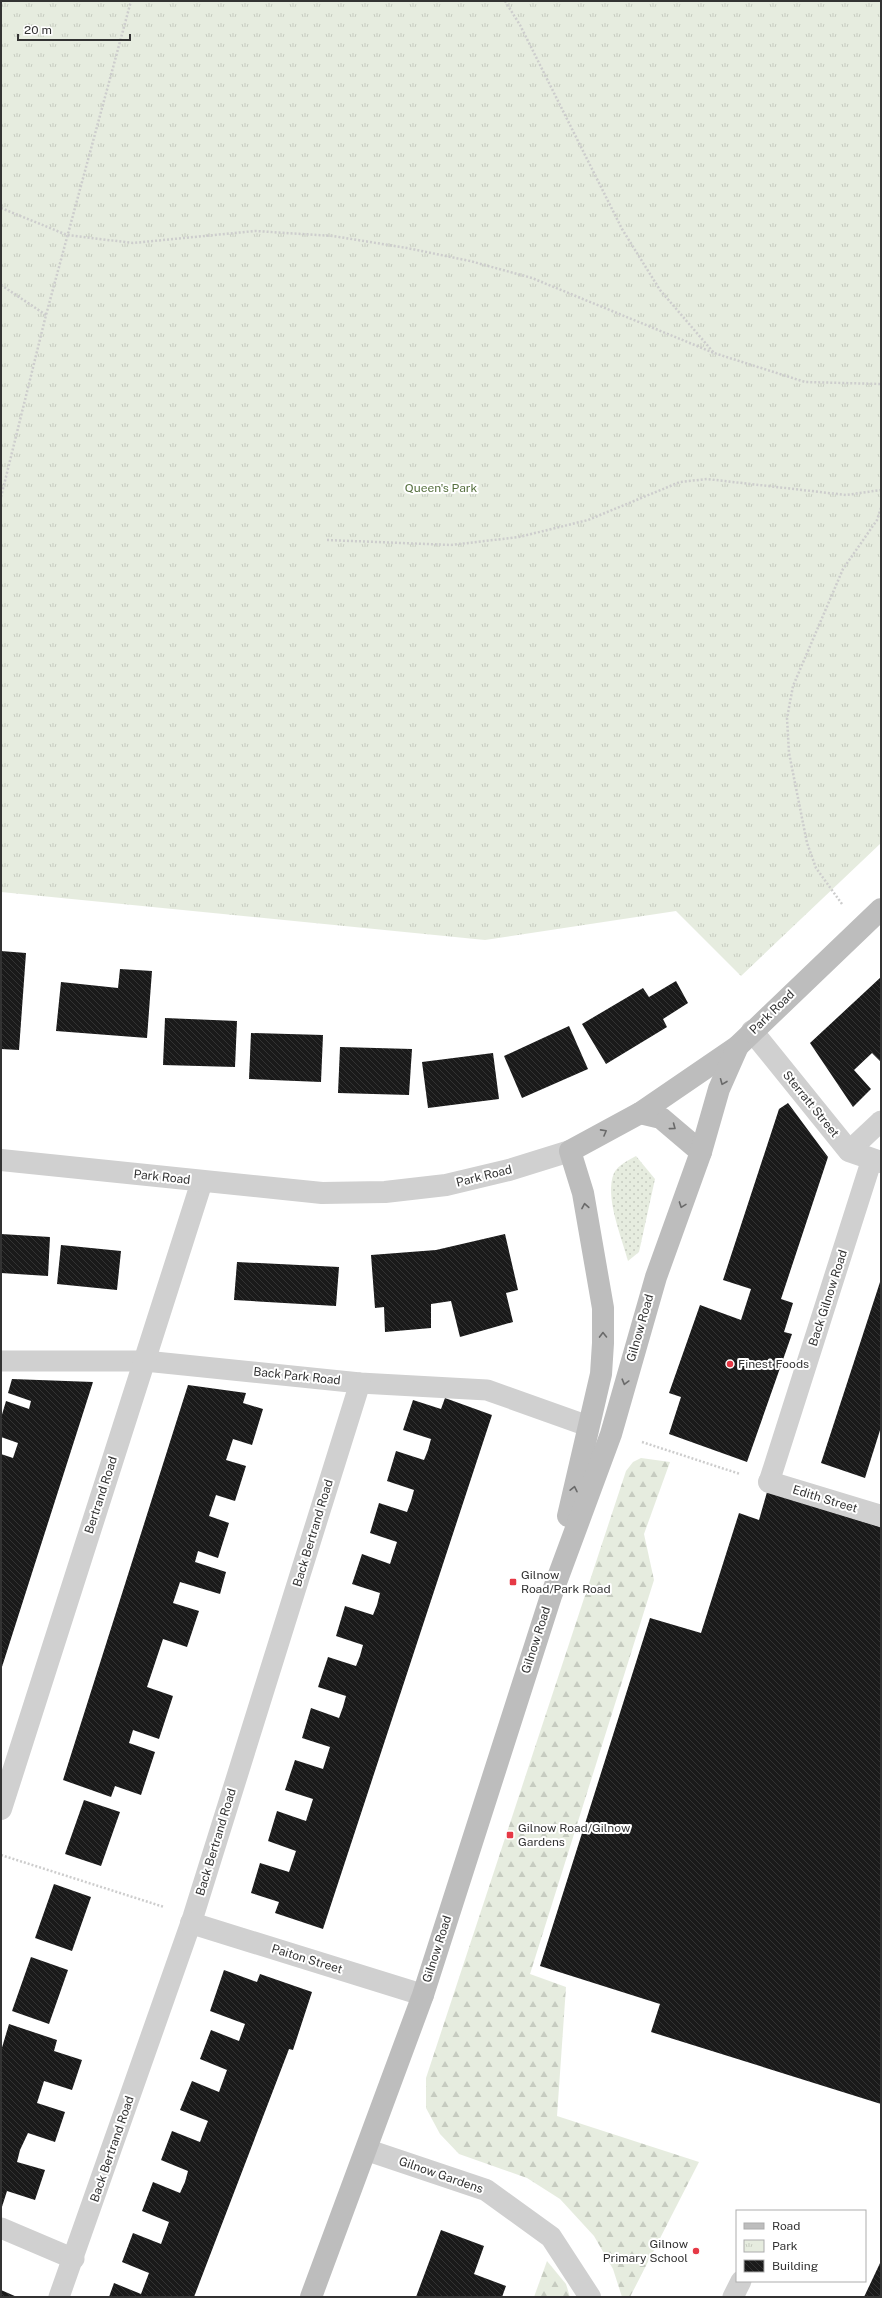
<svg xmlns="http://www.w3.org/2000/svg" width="882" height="2298" font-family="'Public Sans',sans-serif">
	<defs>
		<pattern id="grass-dots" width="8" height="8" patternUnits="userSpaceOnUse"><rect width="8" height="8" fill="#e6ecdf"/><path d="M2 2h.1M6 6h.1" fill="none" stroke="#c6cbc0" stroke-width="1.8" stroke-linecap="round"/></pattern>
		<pattern id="forest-firs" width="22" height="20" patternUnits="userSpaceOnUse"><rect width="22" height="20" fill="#e6ecdf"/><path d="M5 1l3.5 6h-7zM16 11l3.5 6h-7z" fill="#c6cbc0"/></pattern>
		<pattern id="park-tufts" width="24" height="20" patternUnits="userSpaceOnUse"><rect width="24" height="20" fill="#e6ecdf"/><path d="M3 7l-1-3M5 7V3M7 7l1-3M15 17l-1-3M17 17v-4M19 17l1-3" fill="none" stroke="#c6cbc0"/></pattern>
		<pattern id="building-back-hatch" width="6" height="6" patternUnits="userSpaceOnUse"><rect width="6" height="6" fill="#1a1a1a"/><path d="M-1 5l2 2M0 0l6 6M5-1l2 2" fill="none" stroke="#333"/></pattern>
	</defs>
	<rect width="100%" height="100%" fill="#fff"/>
	<path fill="url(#grass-dots)" d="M636 1156 655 1179 639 1252 628 1261C622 1238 604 1196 614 1173 618 1165 629 1160 636 1156Z"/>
	<g fill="url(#forest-firs)">
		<path d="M641 1458 670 1462 644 1534 654 1580 530 1974 566 1987 557 2116 699 2162 630 2297H622L613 2269 594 2236 560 2199 527 2178 459 2154 440 2134 426 2108V2078L626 1471 633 1462Z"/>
		<path d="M547 2261 566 2284 570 2297H534Z"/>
	</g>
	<path fill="url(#park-tufts)" d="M1 1H881V843L741 976 676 911 485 940 1 892Z"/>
	<g fill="url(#building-back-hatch)">
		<path d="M1 951 26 953 19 1050 1 1049Z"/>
		<path d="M120 969 152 971 147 1038 56 1031 61 982 118 988Z"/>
		<path d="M881 977V1062L872 1053 854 1070 871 1089 853 1107 810 1043Z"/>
		<path d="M676 981 688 1003 663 1019 667 1027 606 1064 582 1024 643 988 649 997Z"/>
		<path d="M165 1018 237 1021 235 1067 163 1065Z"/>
		<path d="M569 1026 588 1069 522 1098 504 1056Z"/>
		<path d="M251 1033 323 1035 321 1082 249 1079Z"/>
		<path d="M340 1047 412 1049 409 1095 338 1093Z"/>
		<path d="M493 1053 499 1099 428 1108 422 1062Z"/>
		<path d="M788 1103 828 1157 781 1299 793 1303 784 1332 792 1334 747 1462 669 1434 681 1397 669 1393 700 1305 741 1320 751 1289 723 1280 779 1109Z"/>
		<path d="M1 1234 50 1237 48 1276 1 1273Z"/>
		<path d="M505 1234 518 1290 506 1293 513 1322 460 1337 451 1301 431 1304V1328L385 1332 384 1307 375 1308 371 1255 436 1250Z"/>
		<path d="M61 1245 121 1251 117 1290 57 1284Z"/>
		<path d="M237 1262 339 1267 336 1306 234 1300Z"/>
		<path d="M881 1279V1427L865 1478 821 1463Z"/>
		<path d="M12 1379 93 1382 1 1670V1454L13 1458 18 1443 1 1437V1418L6 1401 29 1409 31 1401 8 1393Z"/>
		<path d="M188 1385 246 1393 243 1403 263 1409 252 1445 233 1439 226 1460 246 1466 235 1501 216 1495 209 1516 229 1523 218 1558 198 1551 195 1562 226 1572 220 1594 180 1582 173 1603 199 1611 187 1647 163 1639 147 1687 173 1696 159 1739 133 1730 129 1743 155 1752 141 1795 115 1786 111 1797 63 1780Z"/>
		<path d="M445 1398 492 1415 323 1929 275 1913 279 1902 251 1893 260 1863 289 1872 296 1851 268 1841 277 1811 306 1821 313 1799 285 1790 295 1760 323 1769 330 1747 302 1738 311 1708 339 1718 343 1707 346 1696 318 1687 328 1657 356 1666 360 1656 363 1645 336 1636 345 1606 373 1615 377 1605 380 1593 352 1584 362 1554 390 1564 397 1542 370 1533 379 1503 407 1512 411 1501 414 1490 387 1481 396 1451 424 1460 428 1450 431 1439 403 1430 413 1400 441 1409Z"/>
		<path d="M767 1492 881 1527V2104L651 2032 660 2004 540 1966 650 1618 701 1633 739 1513 759 1520Z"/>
		<path d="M84 1800 120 1812 101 1866 65 1854Z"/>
		<path d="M54 1884 91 1897 72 1951 35 1938Z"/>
		<path d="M31 1957 68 1970 49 2024 12 2011Z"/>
		<path d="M224 1970 257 1982 260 1974 312 1992 293 2050 289 2049 194 2297H109L114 2283 141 2294 149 2273 122 2262 133 2233 161 2244 169 2222 142 2211 153 2182 180 2193 185 2182 188 2171 161 2160 172 2131 200 2142 204 2131 208 2121 180 2110 192 2081 219 2092 227 2070 200 2059 211 2030 239 2041 245 2024 210 2011Z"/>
		<path d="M9 2024 57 2040 54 2051 82 2060 72 2090 44 2081 37 2103 65 2112 55 2142 28 2133 20 2150 17 2162 45 2170 35 2200 7 2191 1 2210V2051Z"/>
		<path d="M441 2230 484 2246 474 2274 506 2286 502 2297H416Z"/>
		<path d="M881 2261V2297H864Z"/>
		<path d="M1 2290 17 2297H1Z"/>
	</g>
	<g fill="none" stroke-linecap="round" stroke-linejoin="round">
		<g stroke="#cdcdcd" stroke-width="2.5" stroke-dasharray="2 2" stroke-linecap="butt">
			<path d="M505 1 520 25 622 229 660 290 714 353 805 382 881 384"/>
			<path d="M1 208 67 235 133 243 255 231 333 236 407 248 470 261 532 278 714 353"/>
			<path d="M1 285 46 315"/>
			<path d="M1 497 46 315 131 1"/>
			<path d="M327 540 451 545 519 537 588 520 680 482 707 479 846 495 881 490"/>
			<path d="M842 904 816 868 807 843 789 753 787 718 793 686 843 569 877 520 881 508"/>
			<path d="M642 1442 740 1474"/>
			<path d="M1 1855 164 1907"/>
		</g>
		<g stroke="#d0d0d0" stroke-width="21">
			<path d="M849 1151 881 1121"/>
			<path d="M1 1361H145L360 1383 487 1390 588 1426"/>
			<path d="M769 1482 872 1159"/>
			<path d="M1 2228 74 2259"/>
			<path d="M59 2297 193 1917 360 1383"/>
			<path d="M733 2297 741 2281"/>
		</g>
		<g stroke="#d0d0d0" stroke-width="22">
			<path d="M752 1031 849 1151 881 1162"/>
			<path d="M769 1482 881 1516"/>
			<path d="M1 1809 202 1181"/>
			<path d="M191 1923 423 1995"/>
			<path d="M367 2150 486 2190 551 2237 590 2297"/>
		</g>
		<path stroke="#d0d0d0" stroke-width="22" d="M1 1160 322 1193 385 1192 446 1185 509 1170 570 1151"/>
		<g stroke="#bdbdbd" stroke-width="22">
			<path d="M640 1113 661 1118 701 1152"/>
			<path d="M568 1516 601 1374 603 1343V1308L583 1193 570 1151 640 1113 738 1046 881 909"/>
			<path d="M311 2297 423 1995 551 1596 611 1434 656 1277 701 1152 719 1089 738 1046"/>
		</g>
	</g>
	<defs><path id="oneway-chevron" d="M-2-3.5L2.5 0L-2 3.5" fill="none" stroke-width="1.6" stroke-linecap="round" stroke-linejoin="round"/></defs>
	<g stroke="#6a6a6a">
		<use href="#oneway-chevron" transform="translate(723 1082) rotate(112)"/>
		<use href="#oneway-chevron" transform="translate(673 1127) rotate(37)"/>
		<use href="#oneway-chevron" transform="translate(604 1132) rotate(-29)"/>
		<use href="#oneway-chevron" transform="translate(682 1205) rotate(110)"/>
		<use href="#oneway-chevron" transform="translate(585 1206) rotate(-100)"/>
		<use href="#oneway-chevron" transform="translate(603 1335) rotate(-91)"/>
		<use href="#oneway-chevron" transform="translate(625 1382) rotate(105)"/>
		<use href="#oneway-chevron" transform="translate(574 1489) rotate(-78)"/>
	</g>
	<g fill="#e63946" stroke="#fff" stroke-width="1.5">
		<circle cx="730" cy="1364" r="4"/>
		<rect x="509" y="1578" width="8" height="8" rx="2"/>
		<rect x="506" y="1831" width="8" height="8" rx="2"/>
		<circle cx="696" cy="2251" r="4"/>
	</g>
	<g text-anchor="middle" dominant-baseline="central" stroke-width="4" stroke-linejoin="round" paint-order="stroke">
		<g font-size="12" fill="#56703f" stroke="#fff">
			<text x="441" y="488">Queen's Park</text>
		</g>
		<g font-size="12" fill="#333" stroke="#fff">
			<text transform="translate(772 1012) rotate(-44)">Park Road</text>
			<text transform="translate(811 1104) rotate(51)">Sterratt Street</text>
			<text transform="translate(484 1176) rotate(-14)">Park Road</text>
			<text transform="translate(162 1177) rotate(6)">Park Road</text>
			<text transform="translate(828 1298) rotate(-72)">Back Gilnow Road</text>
			<text transform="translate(640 1328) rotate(-74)">Gilnow Road</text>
			<text transform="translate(297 1376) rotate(6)">Back Park Road</text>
			<text transform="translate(101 1495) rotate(-72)">Bertrand Road</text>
			<text transform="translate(825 1499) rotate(17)">Edith Street</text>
			<text transform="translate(313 1533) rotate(-73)">Back Bertrand Road</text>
			<text transform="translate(536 1640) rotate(-72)">Gilnow Road</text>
			<text transform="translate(216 1842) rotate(-73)">Back Bertrand Road</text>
			<text transform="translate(437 1949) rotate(-72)">Gilnow Road</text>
			<text transform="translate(307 1959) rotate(17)">Paiton Street</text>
			<text transform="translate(112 2149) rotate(-71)">Back Bertrand Road</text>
			<text transform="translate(441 2175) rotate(19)">Gilnow Gardens</text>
		</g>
		<g font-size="12" fill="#333" stroke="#fff" text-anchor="start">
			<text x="738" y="1364">Finest Foods</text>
			<text x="521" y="1575">Gilnow<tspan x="521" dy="14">Road/Park Road</tspan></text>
			<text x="518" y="1828">Gilnow Road/Gilnow<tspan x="518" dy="14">Gardens</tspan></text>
			<text x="688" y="2244" text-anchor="end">Gilnow<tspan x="688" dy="14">Primary School</tspan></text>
		</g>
	</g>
	<rect width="882" height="2298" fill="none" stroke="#333333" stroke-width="4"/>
	<rect x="736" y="2210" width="130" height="72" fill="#ffffff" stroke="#adadad"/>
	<rect x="744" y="2223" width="20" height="6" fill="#bdbdbd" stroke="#adadad"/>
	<text x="772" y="2230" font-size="12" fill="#333333">Road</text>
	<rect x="744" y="2240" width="20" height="12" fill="url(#park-tufts)" stroke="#adadad"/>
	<text x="772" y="2250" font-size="12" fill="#333333">Park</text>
	<rect x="744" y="2260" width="20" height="12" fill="url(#building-back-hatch)" stroke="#adadad"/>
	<text x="772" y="2270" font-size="12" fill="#333333">Building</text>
	<path d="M18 34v6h112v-6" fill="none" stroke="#333333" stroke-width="2"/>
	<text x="24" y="34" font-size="12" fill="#333333" stroke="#ffffff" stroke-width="3" paint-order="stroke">20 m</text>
</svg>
